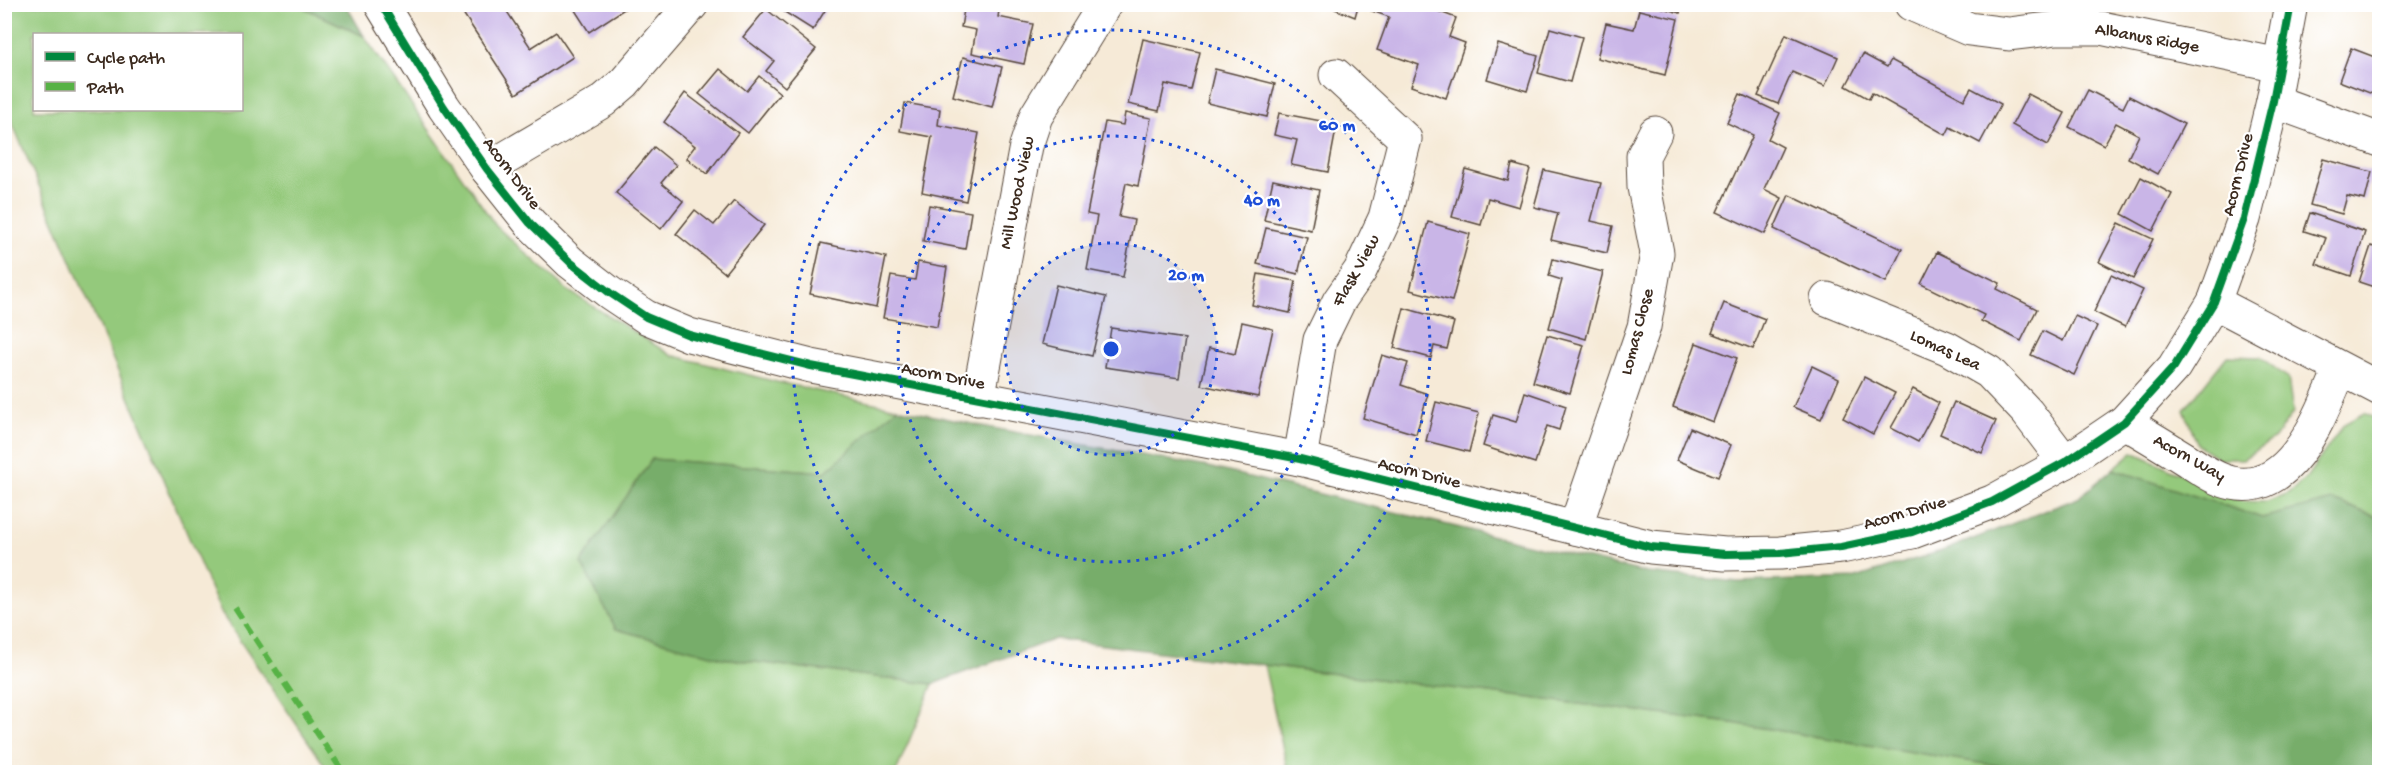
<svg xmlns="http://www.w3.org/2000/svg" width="2384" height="777" font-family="'Gochi Hand',sans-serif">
	<rect width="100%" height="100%" fill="#fff"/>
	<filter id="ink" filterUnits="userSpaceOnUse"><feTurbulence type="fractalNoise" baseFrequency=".0167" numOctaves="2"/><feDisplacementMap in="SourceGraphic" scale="12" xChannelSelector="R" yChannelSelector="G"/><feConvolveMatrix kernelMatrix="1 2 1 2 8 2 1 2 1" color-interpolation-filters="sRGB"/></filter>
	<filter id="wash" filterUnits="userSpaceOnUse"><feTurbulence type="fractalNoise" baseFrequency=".008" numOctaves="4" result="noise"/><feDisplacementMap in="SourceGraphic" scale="24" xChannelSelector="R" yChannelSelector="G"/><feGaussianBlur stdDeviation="1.35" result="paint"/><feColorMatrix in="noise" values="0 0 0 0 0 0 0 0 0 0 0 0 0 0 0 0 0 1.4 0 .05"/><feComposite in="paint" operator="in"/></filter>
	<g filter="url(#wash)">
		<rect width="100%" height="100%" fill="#f6ead7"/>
		<g fill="#94c97b" stroke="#687a4c" stroke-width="1.5" fill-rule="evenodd">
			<path d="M4 5H298L364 36 496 226 567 290 671 355 777 382 897 408 826 472 652 459 722 658 933 684 896 772H329L221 613 5 106ZM34 34H242V110H34Z"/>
			<path d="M2227 356 2260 357 2288 378 2293 412 2275 438 2243 459H2220L2198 445 2184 410Z"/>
			<path d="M2364 413 2379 420V518L2333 500 2262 518 2113 469 2133 452 2241 501 2267 502 2289 493 2306 478 2344 424Z"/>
			<path d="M1264 665 1732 723 2036 772H1288Z"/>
		</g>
		<g fill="#77ad6b" stroke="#596c44" stroke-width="1.5">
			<path d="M298 5H346L364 36Z"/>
			<path d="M897 408 987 427 1208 467 1647 573 1739 582 1856 578 1950 548 2078 498 2113 469 2262 518 2333 500 2379 518V772H2036L1732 723 1055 639 933 684 722 658 616 629 581 563 652 459 825 472Z"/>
		</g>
		<g id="blocks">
			<g fill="#c9b5e7">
				<path d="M462 4H502L531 48 556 32 573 57 516 94 459 7Z"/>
				<path d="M571 4H624L626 8 589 32Z"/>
				<path d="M788 4H829L813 30 783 11Z"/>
				<path d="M965 4H1000L998 17 1033 24 1024 64 972 53 976 30 961 27Z"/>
				<path d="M1419 4 1456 18 1449 37 1465 43 1446 98 1411 86 1419 65 1377 50 1389 17 1358 6 1355 17 1335 9 1336 5Z"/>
				<path d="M1649 4H1682L1680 13Z"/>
				<path d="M766 9 816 49 785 87 766 71 774 61 743 37Z"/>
				<path d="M1639 10 1678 19 1665 75 1597 58 1606 23 1634 29Z"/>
				<path d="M1550 28 1582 37 1570 82 1538 73Z"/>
				<path d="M1786 34 1838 57 1825 86 1792 72 1778 104 1758 96Z"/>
				<path d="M1143 39 1200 52 1191 90 1165 84 1159 111 1128 104Z"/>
				<path d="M1498 44 1538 56 1527 91 1487 79Z"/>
				<path d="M2351 48 2380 59V97L2339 81Z"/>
				<path d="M1863 54 1887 67 1891 60 1964 100 1971 88 2001 104 1980 143 1950 127 1946 135 1872 93 1869 99 1846 86Z"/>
				<path d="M963 57 1002 67 992 107 953 96Z"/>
				<path d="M720 69 747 91 759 76 780 93 748 133 699 94Z"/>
				<path d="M1215 69 1275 84 1267 117 1207 103Z"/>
				<path d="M2088 90 2123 108 2129 96 2184 124 2158 174 2128 158 2139 135 2116 123 2104 145 2069 127Z"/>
				<path d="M685 93 738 133 707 174 686 158 695 146 664 122Z"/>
				<path d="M1740 94 1780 113 1768 139 1783 147 1764 189 1782 198 1765 234 1717 212 1753 135 1727 123Z"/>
				<path d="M2028 94 2065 113 2048 145 2012 125Z"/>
				<path d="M905 103 940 109 938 125 979 133 966 201 922 192 932 137 900 131Z"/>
				<path d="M1125 113 1151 118 1138 186 1126 183 1119 217 1134 220 1123 277 1087 270 1097 216 1087 214 1105 122 1123 125Z"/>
				<path d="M1279 113 1337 124 1328 172 1291 165 1297 140 1274 135Z"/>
				<path d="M654 147 676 165 661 183 683 201 661 229 616 193Z"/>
				<path d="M2323 159 2372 172 2365 200 2347 196 2342 214 2310 205Z"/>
				<path d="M1512 164 1530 169 1519 207 1488 198 1481 225 1452 217 1465 169 1508 181Z"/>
				<path d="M1544 170 1601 183 1591 221 1613 226 1607 253 1551 240 1558 213 1534 207Z"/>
				<path d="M2141 177 2172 194 2153 231 2122 214Z"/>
				<path d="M1273 180 1319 190 1311 230 1264 220Z"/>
				<path d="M1789 195 1902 249 1886 282 1774 229Z"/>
				<path d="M734 201 764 225 725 273 676 234 695 210 714 225Z"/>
				<path d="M929 205 971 212 965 249 923 241Z"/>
				<path d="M2310 213 2365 232 2351 276 2316 264 2326 238 2304 231Z"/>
				<path d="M1428 222 1470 234 1452 301 1410 290Z"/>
				<path d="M2119 223 2153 239 2133 279 2099 262Z"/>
				<path d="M1266 228 1307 237 1298 274 1257 264Z"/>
				<path d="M821 243 886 257 876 308 810 294Z"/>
				<path d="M2371 246 2380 249V289L2359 282Z"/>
				<path d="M1937 252 2000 283 1997 289 2037 309 2021 341 1981 321 1984 315 1921 284Z"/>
				<path d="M1553 259 1603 272 1586 339 1549 328 1562 280 1549 276Z"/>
				<path d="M918 262 947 267 937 327 883 318 891 276 915 280Z"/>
				<path d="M1258 274 1296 281 1290 313 1252 305Z"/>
				<path d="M2111 275 2143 290 2125 327 2094 312Z"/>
				<path d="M1056 285 1106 297 1092 356 1042 344Z"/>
				<path d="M1724 303 1765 319 1753 349 1712 333Z"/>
				<path d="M1404 308 1454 322 1447 349 1434 346 1431 358 1394 348Z"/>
				<path d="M2075 316 2097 326 2074 375 2031 355 2043 331 2063 341Z"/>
				<path d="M1242 322 1273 329 1258 397 1201 385 1209 348 1235 354Z"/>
				<path d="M1111 328 1185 339 1179 378 1105 367Z"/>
				<path d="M1547 335 1584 345 1570 393 1533 382Z"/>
				<path d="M1696 343 1737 358 1713 422 1673 407Z"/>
				<path d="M1382 355 1408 363 1401 385 1428 394 1416 434 1363 418Z"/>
				<path d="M1812 366 1839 379 1821 419 1793 407Z"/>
				<path d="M1864 377 1895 393 1873 434 1843 418Z"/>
				<path d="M1913 389 1939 403 1918 442 1891 428Z"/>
				<path d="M1525 392 1566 406 1559 430 1547 426 1535 463 1483 446 1493 415 1516 422Z"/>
				<path d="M1436 402 1479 413 1469 452 1426 441Z"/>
				<path d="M1954 402 1996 421 1982 453 1940 434Z"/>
				<path d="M1690 428 1731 445 1718 477 1677 460Z"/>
			</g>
		</g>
	</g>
	<g filter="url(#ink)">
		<use href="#blocks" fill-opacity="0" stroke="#57473a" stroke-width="1.5"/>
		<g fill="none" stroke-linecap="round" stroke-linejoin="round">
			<g stroke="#57473a" stroke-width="35">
				<g id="minor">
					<path d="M381 4 444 107 487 169 530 223 570 262 610 293 646 317 689 335 811 366 1300 459 1651 547 1725 554 1780 553 1841 547 1912 532 1992 502 2065 462 2124 422 2174 367 2214 302 2244 219 2273 101 2291 4"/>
					<path d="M1911 4 1969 29 2009 34 2057 28H2101L2279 65"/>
					<path d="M2273 101 2380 140"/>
					<path d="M487 169 603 101 624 83 692 4"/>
					<path d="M1827 299 1947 348 1989 372 2027 412 2065 462"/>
					<path d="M2214 302 2380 389"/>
					<path d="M978 399 1026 146 1036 116 1105 4"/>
					<path d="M2124 422C2145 434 2166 447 2187 460 2201 469 2216 480 2232 483 2292 496 2321 414 2340 370"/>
					<path d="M1300 459 1320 340 1339 301 1360 271 1385 218 1405 139 1336 75"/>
					<path d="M1575 528 1644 327 1657 253 1644 187 1643 156 1655 133"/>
				</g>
			</g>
			<use href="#minor" stroke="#fff" stroke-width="33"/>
			<path stroke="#57b245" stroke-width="6" stroke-dasharray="12 6" stroke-linecap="butt" d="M235 608 343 772"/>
			<g stroke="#fff" stroke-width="11">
				<path id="cycleway" d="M381 4 444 107 487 169 530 223 570 262 610 293 646 317 689 335 811 366 1300 459 1651 547 1725 554 1780 553 1841 547 1912 532 1992 502 2065 462 2124 422 2174 367 2214 302 2244 219 2273 101 2291 4"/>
			</g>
			<use href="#cycleway" stroke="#00873e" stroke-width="8"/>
		</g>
	</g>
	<circle cx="1111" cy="349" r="106" fill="#1d4ed8" fill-opacity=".12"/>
	<g fill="none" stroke="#1d4ed8" stroke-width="3" stroke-dasharray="3 6">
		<circle cx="1111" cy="349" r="106"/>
		<circle cx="1111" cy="349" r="213"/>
		<circle cx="1111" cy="349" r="319"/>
	</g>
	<g text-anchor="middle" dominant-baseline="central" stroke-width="4.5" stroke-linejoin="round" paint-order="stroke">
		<g font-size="18" fill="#3b2a1e" stroke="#fff">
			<text transform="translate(2147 39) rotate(10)">Albanus Ridge</text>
			<text transform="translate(511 174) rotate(53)">Acorn Drive</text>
			<text transform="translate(2239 175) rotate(-76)">Acorn Drive</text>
			<text transform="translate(1018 193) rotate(-78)">Mill Wood View</text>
			<text transform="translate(1357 271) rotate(-61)">Flask View</text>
			<text transform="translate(1638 332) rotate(-75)">Lomas Close</text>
			<text transform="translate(1945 351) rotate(25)">Lomas Lea</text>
			<text transform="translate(943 377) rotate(11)">Acorn Drive</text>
			<text transform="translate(2189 459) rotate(29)">Acorn Way</text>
			<text transform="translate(1419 474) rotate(14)">Acorn Drive</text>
			<text transform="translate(1905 514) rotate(-16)">Acorn Drive</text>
		</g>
	</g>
	<circle cx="1111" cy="349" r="9" fill="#1d4ed8" stroke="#fff" stroke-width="3"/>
	<g font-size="18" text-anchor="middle" font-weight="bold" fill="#1d4ed8" stroke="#fff" stroke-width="4.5" stroke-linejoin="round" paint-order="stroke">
		<text x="1337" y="130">60 m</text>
		<text x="1262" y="205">40 m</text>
		<text x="1186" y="280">20 m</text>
	</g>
	<rect width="2384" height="777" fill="none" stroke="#fff" stroke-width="24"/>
	<rect x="33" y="33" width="210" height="78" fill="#ffffff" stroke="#b1aaa5" stroke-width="1.5"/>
	<rect x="45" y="52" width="30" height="9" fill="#00873e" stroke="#b1aaa5" stroke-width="1.5"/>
	<text x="87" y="63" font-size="18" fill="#3b2a1e">Cycle path</text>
	<rect x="45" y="82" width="30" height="9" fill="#57b245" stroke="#b1aaa5" stroke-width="1.5"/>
	<text x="87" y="93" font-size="18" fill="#3b2a1e">Path</text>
</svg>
